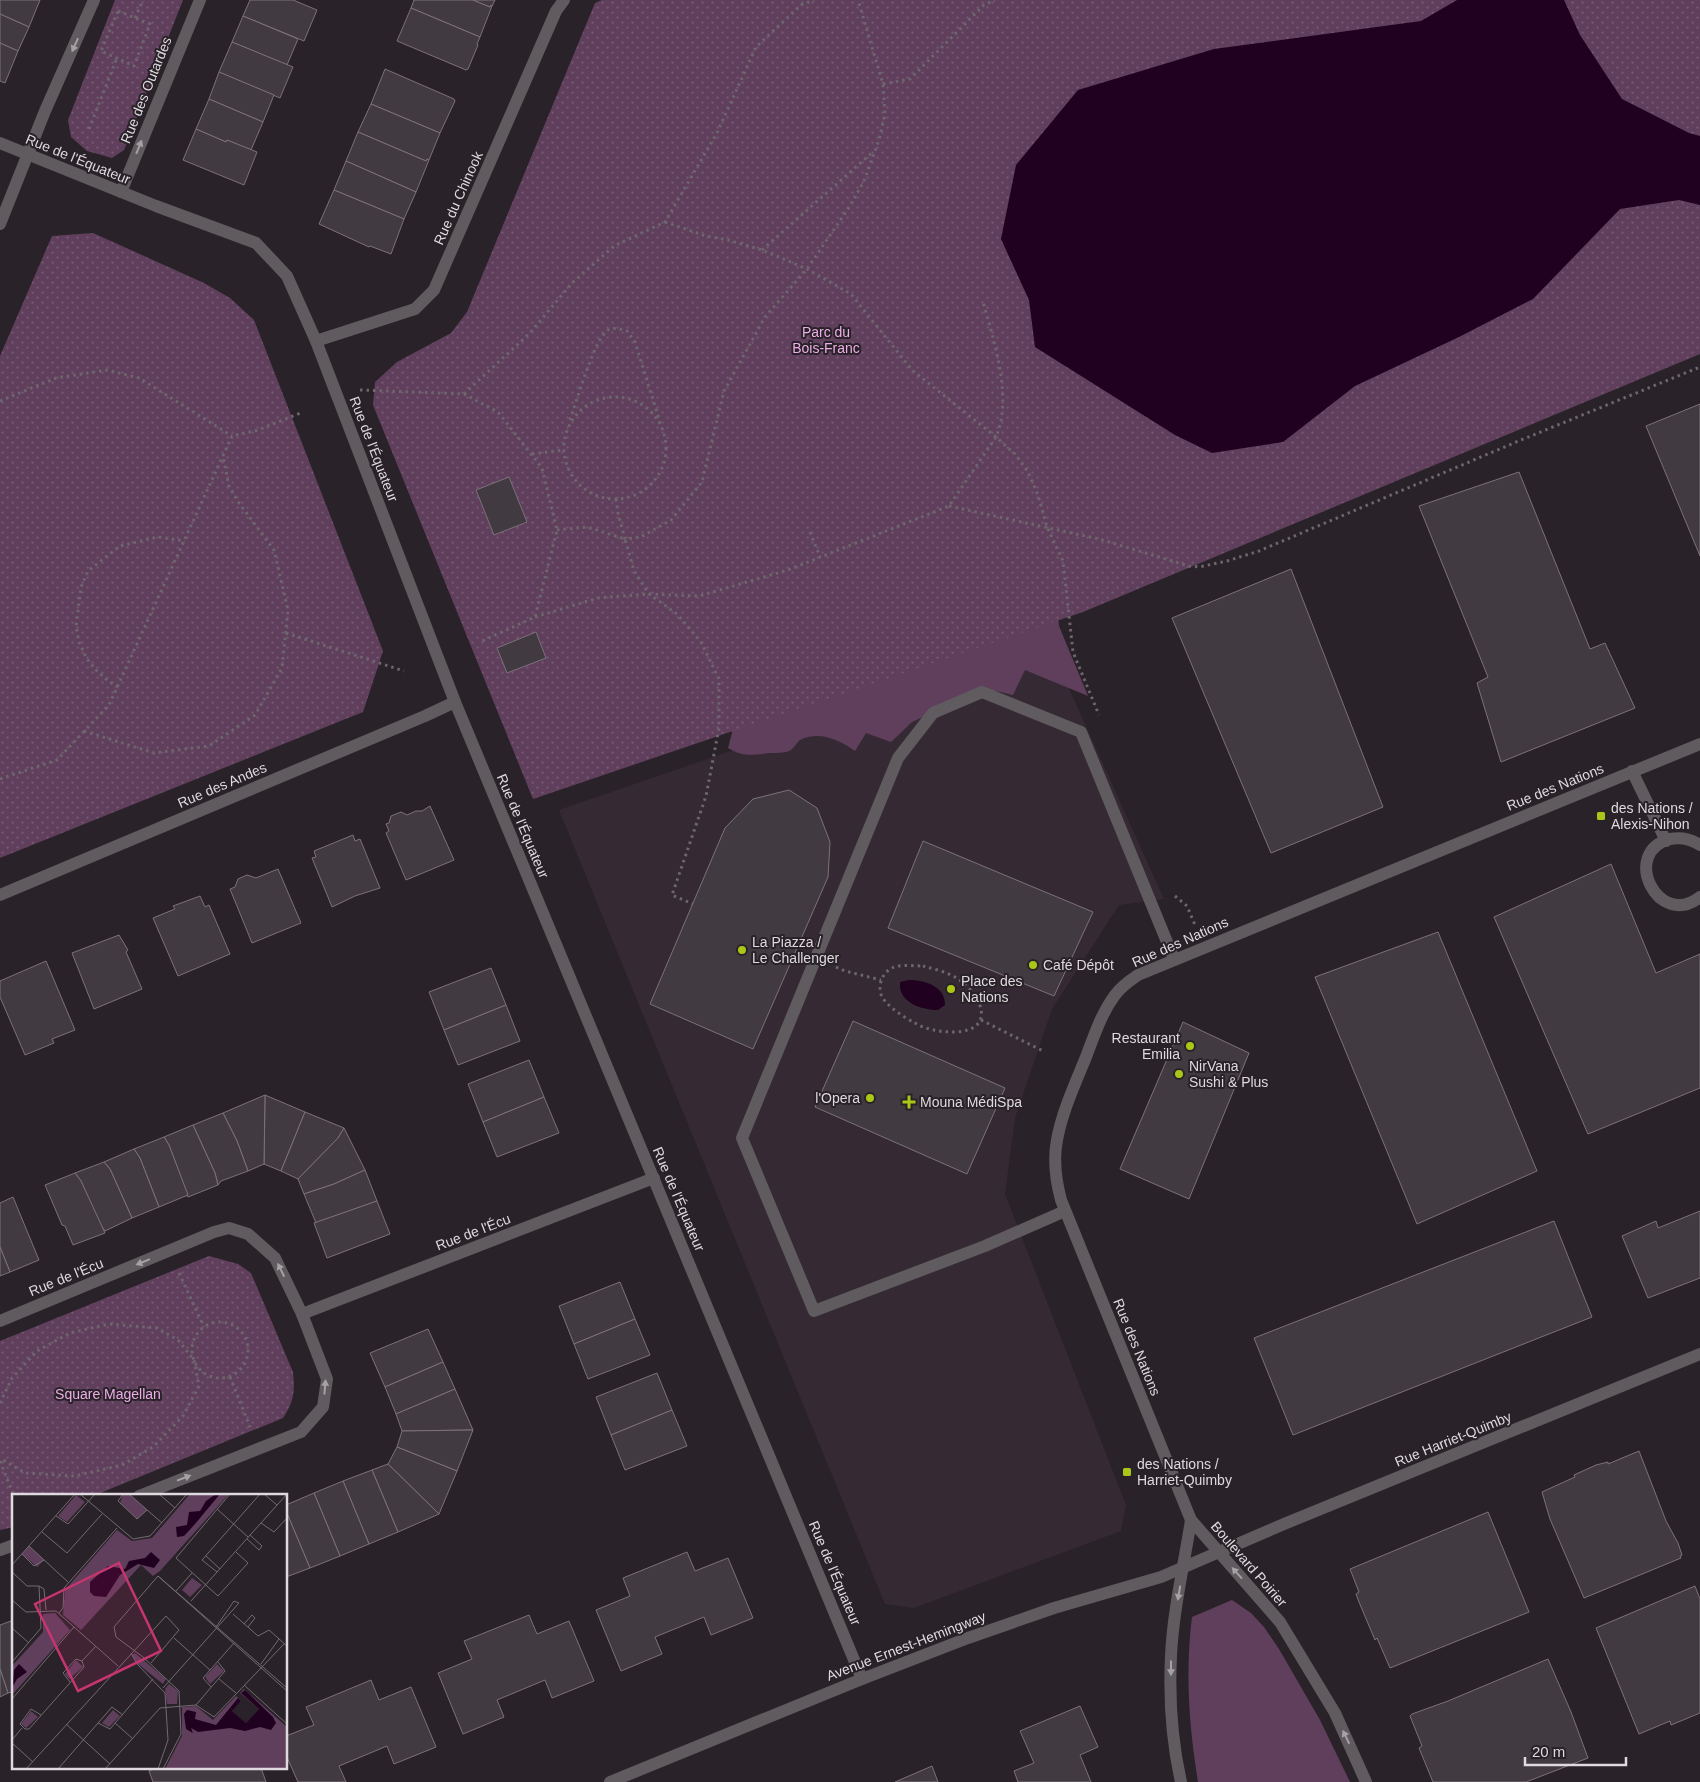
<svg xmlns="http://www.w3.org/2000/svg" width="1700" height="1782" font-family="Helvetica,sans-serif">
	<defs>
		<pattern id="park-dots" width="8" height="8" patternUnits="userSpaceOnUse" patternTransform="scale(1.25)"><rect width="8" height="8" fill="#603f5d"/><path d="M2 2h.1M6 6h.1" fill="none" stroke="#765a74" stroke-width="1.8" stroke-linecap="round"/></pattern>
	</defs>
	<rect width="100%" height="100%" fill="#292228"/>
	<path fill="#352a34" d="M1048 642 1164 899 1119 905 1052 1009 1015 1118 1005 1194 1126 1505 1121 1531 914 1608 885 1604 559 810Z"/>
	<g fill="#603f5d">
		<path d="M1057 605 1059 626 1088 696 1025 670 1013 695 996 691H986L971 695 912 722 891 742 866 733 855 751C841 740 818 730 800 740 796 743 794 749 789 751 784 753 775 753 769 753 753 755 743 757 728 748L732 733 730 711Z"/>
		<path d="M1232 1600 1251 1613 1264 1627 1279 1649 1320 1720 1350 1782H1198C1189 1727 1185 1672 1192 1617Z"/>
	</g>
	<g fill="url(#park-dots)">
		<path d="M115 0H183L124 150 112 158 87 151 71 137 68 120Z"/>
		<path d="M602 0H1700V354L1083 612 533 799 373 405 375 382 397 362 451 333 467 312 595 3Z"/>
		<path d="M93 233 204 283 230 298 254 320 383 651 363 712 0 858V356L52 236Z"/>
		<path d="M209 1256 238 1264 251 1273 293 1372C295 1392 294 1401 283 1418L93 1496H14V1527L0 1530V1341Z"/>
	</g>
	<g fill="#210120">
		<path d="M1457 0H1564L1580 35 1622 99 1689 133 1700 136V205L1679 200 1620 209 1533 299 1459 337 1355 386 1283 442 1212 453 1175 435 1035 347 1029 300 1001 239 1016 165 1078 90 1214 49 1421 21Z"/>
		<path d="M909 980C925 980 945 986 945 1005L938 1010C922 1010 898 1003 900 982Z"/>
	</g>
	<g fill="#423a41" stroke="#7b727a">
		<path d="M0 0H40L29 27 0 14Z"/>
		<path d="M250 0H293L317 10 304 41 243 16Z"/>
		<path d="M414 0H473L490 7 491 5 492 6 480 37 411 8Z"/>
		<path d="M473 0H495L492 6 491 5 490 7Z"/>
		<path d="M411 8 480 37 477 44 478 45 468 69 466 70 397 41Z"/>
		<path d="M0 14 29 27 18 51 0 43Z"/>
		<path d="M243 16 298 39 287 65 232 42Z"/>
		<path d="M232 42 293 67 280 98 219 72Z"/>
		<path d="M0 43 18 51 5 83 0 81Z"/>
		<path d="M385 69 454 99 455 101 440 133 371 104Z"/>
		<path d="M219 72 274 95 263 122 209 99Z"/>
		<path d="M209 99 263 122 251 150 227 140 226 142 196 129Z"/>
		<path d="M371 104 440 133 429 160 427 159 426 161 358 132Z"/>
		<path d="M196 129 226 142 227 140 257 152 244 185 183 160Z"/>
		<path d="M358 132 426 161 427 159 429 160 416 192 346 161Z"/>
		<path d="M346 161 416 192 404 219 334 190Z"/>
		<path d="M334 190 404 219 391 254 370 246 369 247 319 224Z"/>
		<path d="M1700 404V556L1646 426Z"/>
		<path d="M1519 472 1590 649 1605 643 1635 708 1501 762 1477 683 1488 677 1419 506Z"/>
		<path d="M509 477 527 522 494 535 476 490Z"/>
		<path d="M1291 569 1383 807 1271 853 1172 618Z"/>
		<path d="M536 632 546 658 507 673 497 648Z"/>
		<path d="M789 790 817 808 830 842 828 877 753 1049 650 1004 725 828 753 799Z"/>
		<path d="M430 806 454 860 406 880 386 833 389 831 386 824 389 823 391 816 401 812 407 815 416 811H422Z"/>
		<path d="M353 835 355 841 360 839 380 888 355 896 332 907 312 858 316 857 314 851Z"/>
		<path d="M923 841 1093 912 1054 996 888 928Z"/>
		<path d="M1611 864 1656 973 1700 954V1088L1588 1134 1494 917Z"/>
		<path d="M278 869 301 923 252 943 230 889 235 887 238 879 247 875 256 878Z"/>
		<path d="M200 896 205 907 209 905 230 954 178 976 153 918 175 909 173 906Z"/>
		<path d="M1438 932 1537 1171 1417 1224 1315 977Z"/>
		<path d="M119 935 128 950 126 952 142 989 94 1009 72 953Z"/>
		<path d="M46 961 75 1030 52 1039 54 1043 25 1055 0 997V981Z"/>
		<path d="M491 968 506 1005 444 1030 429 992Z"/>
		<path d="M506 1005 520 1041 458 1065 444 1030Z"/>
		<path d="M853 1021 1005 1088 967 1174 815 1107Z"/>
		<path d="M1183 1022 1249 1053 1189 1199 1120 1169Z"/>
		<path d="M529 1060 544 1097 483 1122 468 1084Z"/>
		<path d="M265 1095 305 1112 281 1171 264 1164Z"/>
		<path d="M265 1095 264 1164 248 1171 237 1141 223 1113Z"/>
		<path d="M544 1097 559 1133 497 1157 483 1122Z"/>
		<path d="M305 1112 344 1128 338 1138 298 1179 281 1171Z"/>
		<path d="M223 1113 237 1141 248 1171 221 1181 218 1185 215 1173 193 1125Z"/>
		<path d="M193 1125 215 1173 218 1185 188 1197 169 1145 164 1137Z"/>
		<path d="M344 1128 365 1170 334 1184 304 1194 298 1179 338 1138Z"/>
		<path d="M164 1137 169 1145 188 1195 159 1207 140 1158 134 1149Z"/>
		<path d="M134 1149 140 1158 159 1207 132 1218 110 1169 104 1162Z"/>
		<path d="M104 1162 110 1169 132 1218 105 1231 98 1221 81 1181 75 1173Z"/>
		<path d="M365 1170 377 1201 316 1223 304 1194 334 1184Z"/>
		<path d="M75 1173 81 1181 105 1233 73 1245 65 1226 62 1225 45 1185Z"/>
		<path d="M13 1197 39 1260 10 1272 0 1247V1203Z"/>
		<path d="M377 1201 390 1234 327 1258 314 1223Z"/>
		<path d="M1700 1211V1278L1648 1298 1622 1236 1656 1221 1658 1228Z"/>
		<path d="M1554 1221 1592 1317 1293 1435 1254 1338Z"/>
		<path d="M0 1247 10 1272 0 1276Z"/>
		<path d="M620 1282 635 1319 574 1344 559 1306Z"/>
		<path d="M635 1319 650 1355 588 1379 574 1344Z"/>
		<path d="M428 1329 443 1362 385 1387 370 1353Z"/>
		<path d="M443 1362 455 1389 396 1414 385 1387Z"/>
		<path d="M657 1373 672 1410 611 1435 596 1397Z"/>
		<path d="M455 1389 473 1430 402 1431 396 1414Z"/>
		<path d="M672 1410 687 1446 625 1470 611 1435Z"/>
		<path d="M473 1430 457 1471 397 1447 402 1431Z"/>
		<path d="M397 1447 457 1471 439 1514 388 1464Z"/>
		<path d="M1639 1451 1666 1521 1678 1543 1682 1555 1680 1556 1681 1558 1584 1598 1550 1519 1542 1492 1575 1477 1574 1475 1596 1465 1608 1462V1464Z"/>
		<path d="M388 1464 439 1514 398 1532 372 1470Z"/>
		<path d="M372 1470 398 1532 369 1544 343 1481Z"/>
		<path d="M343 1481 369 1544 340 1556 314 1493Z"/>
		<path d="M314 1493 340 1556 310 1568 286 1511V1505Z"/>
		<path d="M286 1511 310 1568 286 1577Z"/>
		<path d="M1488 1512 1529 1612 1390 1668 1377 1638 1375 1640 1359 1602 1356 1594 1359 1592 1350 1569Z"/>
		<path d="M687 1552 695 1571 728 1558 753 1618 711 1635 704 1617 655 1637 662 1654 621 1671 596 1610 630 1596 623 1578Z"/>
		<path d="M1695 1586 1700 1599V1713L1671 1725 1670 1721 1639 1734 1596 1628Z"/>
		<path d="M529 1615 537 1634 569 1621 594 1681 552 1698 545 1680 497 1700 504 1717 463 1734 438 1673 472 1659 464 1641Z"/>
		<path d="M14 1620V1691L8 1693 0 1669V1625Z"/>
		<path d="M1548 1659 1571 1712 1588 1758 1526 1782H1433L1419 1748 1422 1746 1410 1716 1412 1714 1448 1701Z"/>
		<path d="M0 1669 8 1693 0 1697Z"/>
		<path d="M371 1680 379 1700 411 1687 436 1747 394 1764 387 1746 339 1766 346 1782H298L286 1755V1736L314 1725 306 1707Z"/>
		<path d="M1080 1706 1098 1747 1080 1755 1091 1782H1018L1014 1771 1034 1763 1020 1731Z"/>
		<path d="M932 1766 938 1782H895Z"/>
		<path d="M156 1768H261L266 1782H153L149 1771Z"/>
	</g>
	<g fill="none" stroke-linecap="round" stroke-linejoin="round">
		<g stroke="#6d666c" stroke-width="3" stroke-dasharray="2.5 4" stroke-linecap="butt">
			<path d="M118 11 150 24 134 66 101 51Z"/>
			<path d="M135 18 143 0"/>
			<path d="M883 84 910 79 984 5 995 0"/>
			<path d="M89 129 117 58"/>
			<path d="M665 222 706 236 728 240 762 250 807 269 851 294 912 370 996 437 1015 454 1028 472 1038 495 1047 527 1063 561 1073 652 1099 715"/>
			<path d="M762 250 874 151"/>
			<path d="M360 390 464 394 498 412 542 468 557 530 535 617 482 641"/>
			<path d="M464 394 530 333 572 283 614 246 665 222 717 133 756 47 801 5 814 0"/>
			<circle cx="615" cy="448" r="51"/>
			<path d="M0 401 56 378 107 370 139 378 232 436"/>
			<path d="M570 420C576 403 595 337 608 330 614 327 620 329 627 331L635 342 660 422"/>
			<path d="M532 454 563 450"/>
			<path d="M616 499 618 513 625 539 641 537 671 520 702 482 724 391 765 317 807 269 850 206 864 181 879 140 885 114 883 84 858 0"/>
			<path d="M949 506 1099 539 1189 566 1199 567 1227 561 1259 551 1521 440 1700 367"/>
			<path d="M557 530 587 527 625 539 634 571 649 594 677 614 701 642 719 679V728L706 796 672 895 693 904"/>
			<path d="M810 532 820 557"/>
			<path d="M535 617 598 598 649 594 699 596 788 570 949 506 996 437C1013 398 994 341 983 302"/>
			<path d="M286 633 404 671"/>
			<path d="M118 687 107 680 96 670 87 659 79 642 76 626 81 587 88 571 120 546 158 537 185 541"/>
			<path d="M84 731 154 753 209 746 255 715 282 668 288 610 274 550 239 503 229 486 223 456"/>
			<path d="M0 779 57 760 109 705 232 436 258 430 303 412"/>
			<path d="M1175 896 1187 906 1195 925"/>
			<path d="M923 966C934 969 948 972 958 979 982 995 997 1030 955 1032 941 1032 927 1030 915 1023 905 1018 888 1007 882 997 877 986 882 973 892 968 900 964 914 966 923 966Z"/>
			<path d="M836 967 845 971 881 980"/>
			<path d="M981 1020 1045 1052"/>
			<path d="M179 1273 204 1327"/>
			<circle cx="220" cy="1350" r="28"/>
			<path d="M230 1377 250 1427"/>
			<path d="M0 1403 12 1378 37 1351 70 1333 109 1324 157 1328 178 1340 194 1360 199 1386 183 1416 153 1447 122 1465 75 1476 25 1473 0 1458"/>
			<path d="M0 1461 14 1496"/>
		</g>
		<g stroke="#5f5b5e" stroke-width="12">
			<path d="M1632 771 1666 841"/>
			<path d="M1700 845C1691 839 1681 837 1670 839 1620 852 1658 930 1700 897"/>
			<path d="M1065 1211 985 1246 814 1311 742 1138 898 758 933 713 982 692 1081 732 1174 959"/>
		</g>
		<g stroke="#5f5b5e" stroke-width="12">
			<path d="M0 143 156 206 256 243 287 276 316 341 455 702 862 1679"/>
			<path d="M121 192 200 0"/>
			<path d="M0 224 45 111 94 0"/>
			<path d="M316 341 415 309 434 290 556 11 564 0"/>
			<path d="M0 895 425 716 455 702"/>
			<path d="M302 1314 654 1178"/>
			<path d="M0 1321 214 1232 229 1228 248 1234 275 1258 302 1314 327 1379 323 1407 301 1432 139 1496"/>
			<path d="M0 1550 14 1545"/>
			<path d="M610 1782 862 1679 968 1638 1054 1608 1161 1577 1284 1524 1700 1354"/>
			<path d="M1181 1782C1172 1742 1169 1697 1171 1656 1173 1611 1184 1565 1191 1520"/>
			<path d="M1366 1782 1335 1713 1280 1622 1191 1520 1061 1200C1056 1181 1053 1160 1057 1140 1062 1112 1075 1084 1086 1057 1094 1036 1101 1014 1115 995 1121 987 1129 981 1138 975L1700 744"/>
		</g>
	</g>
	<defs><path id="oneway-solid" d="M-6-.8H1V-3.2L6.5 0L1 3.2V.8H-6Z" transform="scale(1.25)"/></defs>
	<g fill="#a5a1a4">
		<use href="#oneway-solid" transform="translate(75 45) rotate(114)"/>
		<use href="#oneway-solid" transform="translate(139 147) rotate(-68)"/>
		<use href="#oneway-solid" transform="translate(143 1262) rotate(158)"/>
		<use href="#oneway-solid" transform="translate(281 1270) rotate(-116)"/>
		<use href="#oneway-solid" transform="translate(325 1387) rotate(-85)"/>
		<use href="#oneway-solid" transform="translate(184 1478) rotate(-21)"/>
		<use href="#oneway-solid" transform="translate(1237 1573) rotate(-132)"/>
		<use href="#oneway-solid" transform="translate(1179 1593) rotate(100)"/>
		<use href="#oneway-solid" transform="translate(1171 1668) rotate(90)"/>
		<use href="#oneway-solid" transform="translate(1346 1737) rotate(-116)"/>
	</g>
	<g fill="#aac718" stroke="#292228" stroke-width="2">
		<rect x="1596" y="811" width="10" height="10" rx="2.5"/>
		<circle cx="742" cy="950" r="5"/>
		<circle cx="1033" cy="965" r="5"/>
		<circle cx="951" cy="989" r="5"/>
		<circle cx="1190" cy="1046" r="5"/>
		<circle cx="1179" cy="1074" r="5"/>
		<circle cx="870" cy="1098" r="5"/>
		<path d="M906.5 1094.5h5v5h5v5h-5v5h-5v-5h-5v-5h5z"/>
		<rect x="1122" y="1467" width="10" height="10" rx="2.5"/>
	</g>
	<g text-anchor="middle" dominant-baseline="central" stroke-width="4" stroke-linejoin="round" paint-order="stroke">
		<g font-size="14" fill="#dfdade" stroke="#292228">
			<text transform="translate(146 90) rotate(-68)">Rue des Outardes</text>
			<text transform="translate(78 159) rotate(22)">Rue de l'Équateur</text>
			<text transform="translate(458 198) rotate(-66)">Rue du Chinook</text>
			<text transform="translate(374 449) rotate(69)">Rue de l'Équateur</text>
			<text transform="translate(222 785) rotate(-23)">Rue des Andes</text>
			<text transform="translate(1555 787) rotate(-22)">Rue des Nations</text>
			<text transform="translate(523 826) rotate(67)">Rue de l'Équateur</text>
			<text transform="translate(1180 942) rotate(-24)">Rue des Nations</text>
			<text transform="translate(679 1199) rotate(67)">Rue de l'Équateur</text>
			<text transform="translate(473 1232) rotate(-21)">Rue de l'Écu</text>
			<text transform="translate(66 1277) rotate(-22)">Rue de l'Écu</text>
			<text transform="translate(1137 1347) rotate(68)">Rue des Nations</text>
			<text transform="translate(1453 1439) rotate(-22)">Rue Harriet-Quimby</text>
			<text transform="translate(1249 1564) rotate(49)">Boulevard Poirier</text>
			<text transform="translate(835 1573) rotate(67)">Rue de l'Équateur</text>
			<text transform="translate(906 1646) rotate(-21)">Avenue Ernest-Hemingway</text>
		</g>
		<g font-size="14" fill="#edade7" stroke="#292228">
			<text x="826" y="332">Parc du<tspan x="826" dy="16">Bois-Franc</tspan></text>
			<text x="108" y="1394">Square Magellan</text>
		</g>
		<g font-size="14" fill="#dfdade" stroke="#292228" text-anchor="start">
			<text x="1611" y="808">des Nations /<tspan x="1611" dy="16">Alexis-Nihon</tspan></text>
			<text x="752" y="942">La Piazza /<tspan x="752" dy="16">Le Challenger</tspan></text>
			<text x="1043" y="965">Café Dépôt</text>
			<text x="961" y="981">Place des<tspan x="961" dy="16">Nations</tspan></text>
			<text x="1180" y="1038" text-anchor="end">Restaurant<tspan x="1180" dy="16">Emilia</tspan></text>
			<text x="1189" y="1066">NirVana<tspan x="1189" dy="16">Sushi &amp; Plus</tspan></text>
			<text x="860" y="1098" text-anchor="end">l'Opera</text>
			<text x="920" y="1102">Mouna MédiSpa</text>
			<text x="1137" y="1464">des Nations /<tspan x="1137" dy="16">Harriet-Quimby</tspan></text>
		</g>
	</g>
	<g transform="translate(12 1494)">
		<rect width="275" height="275" fill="#292228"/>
		<path d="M123 159 154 185 151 190 126 170 120 161Z" fill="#603f5d"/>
		<path d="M111 0H117L135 16 125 25 108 9ZM178 0H217L148 77 141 82 129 71 69 136 51 121 53 96 105 36 120 47 140 44ZM64 1 73 8 55 28 46 22ZM17 52 32 66 25 73 10 60ZM180 84 190 91 178 103 170 96ZM43 119 58 136 0 201V172L31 138V120ZM64 166 71 173 57 185 53 180ZM205 170 212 177 198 190 193 183ZM157 190 166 197 165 210H155L153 195ZM232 195 275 233V275H153L170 242V213L184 212 201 226 224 202 229 207 220 217 234 229 247 215 228 199ZM101 216 108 222 97 233 90 229ZM19 217 26 223 14 234 9 230Z" fill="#603f5d"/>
		<path d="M204 0H208L183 30 172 42 165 43 164 33 175 31 177 18 188 17 194 7ZM139 58 148 66 142 74 126 70 108 81 94 103 82 102 78 98V88L96 72 113 75 117 67 133 64ZM7 170 15 178 5 185 0 194 2 176ZM233 196 261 223 264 229 259 236 248 233 233 237 218 234 186 238 179 234 181 239 174 235 172 220 175 216 184 218 183 225 204 231 226 204 229 207 220 217 234 229 247 215 229 199Z" fill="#210120"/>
		<path fill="none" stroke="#726c71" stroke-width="1" d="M68 0 121 45 138 42 175 0M111 0 106 7 125 25 135 16M117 0 150 29M147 0 163 14M218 0 164 64 206 102 236 69 224 58M252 0 265 11M205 15 236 43M44 22 56 30 83 0M249 29 262 38 275 24M30 38 55 59 90 20M235 45 247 56 250 52 238 41M17 52 56 88M10 60 22 72 32 66M194 62 208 75M0 71 63 0M0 78 15 92H27M205 78 190 66 248 0M146 82 102 133 104 143 131 163 167 197 169 240 151 275M146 82 275 197M146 82 275 194M164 97 180 79M0 106 14 118 44 117 106 172M179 107 275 0M47 119 51 114 52 94 105 34M221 120 246 142 257 136 275 152M232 130 240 121 243 124 236 133M0 134 17 149M162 144 198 176M119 159 125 170 153 199 156 246 146 275M70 167 84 152M0 168 29 134 27 92 32 95 34 116M249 170 267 145M207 185 224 199M58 188 51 179 64 165 70 167M232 191 275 230M199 193 191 184 222 149M151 194 227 109 222 107 204 133M0 205 62 133M184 211 213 177 206 168M29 221 19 215 8 230 13 235H17L72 173 70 167M86 229 98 235 141 185M103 229 120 244M54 230 98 270M0 246 10 234M0 249 21 268M14 275 154 122 167 136 139 169M46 275 100 213 111 221M93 275 148 214 184 211 202 223 272 150"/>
		<path fill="#c6356f" fill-opacity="0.15" stroke="#c6356f" stroke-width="2.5" d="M107 69 149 157 66 197 23 110Z"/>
		<rect width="275" height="275" fill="none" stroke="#dfdade" stroke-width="2.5"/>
	</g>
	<path d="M1525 1757v8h101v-8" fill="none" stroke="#dfdade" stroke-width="2.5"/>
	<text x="1532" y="1757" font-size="15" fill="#dfdade" stroke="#292228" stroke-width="4" paint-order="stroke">20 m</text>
</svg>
